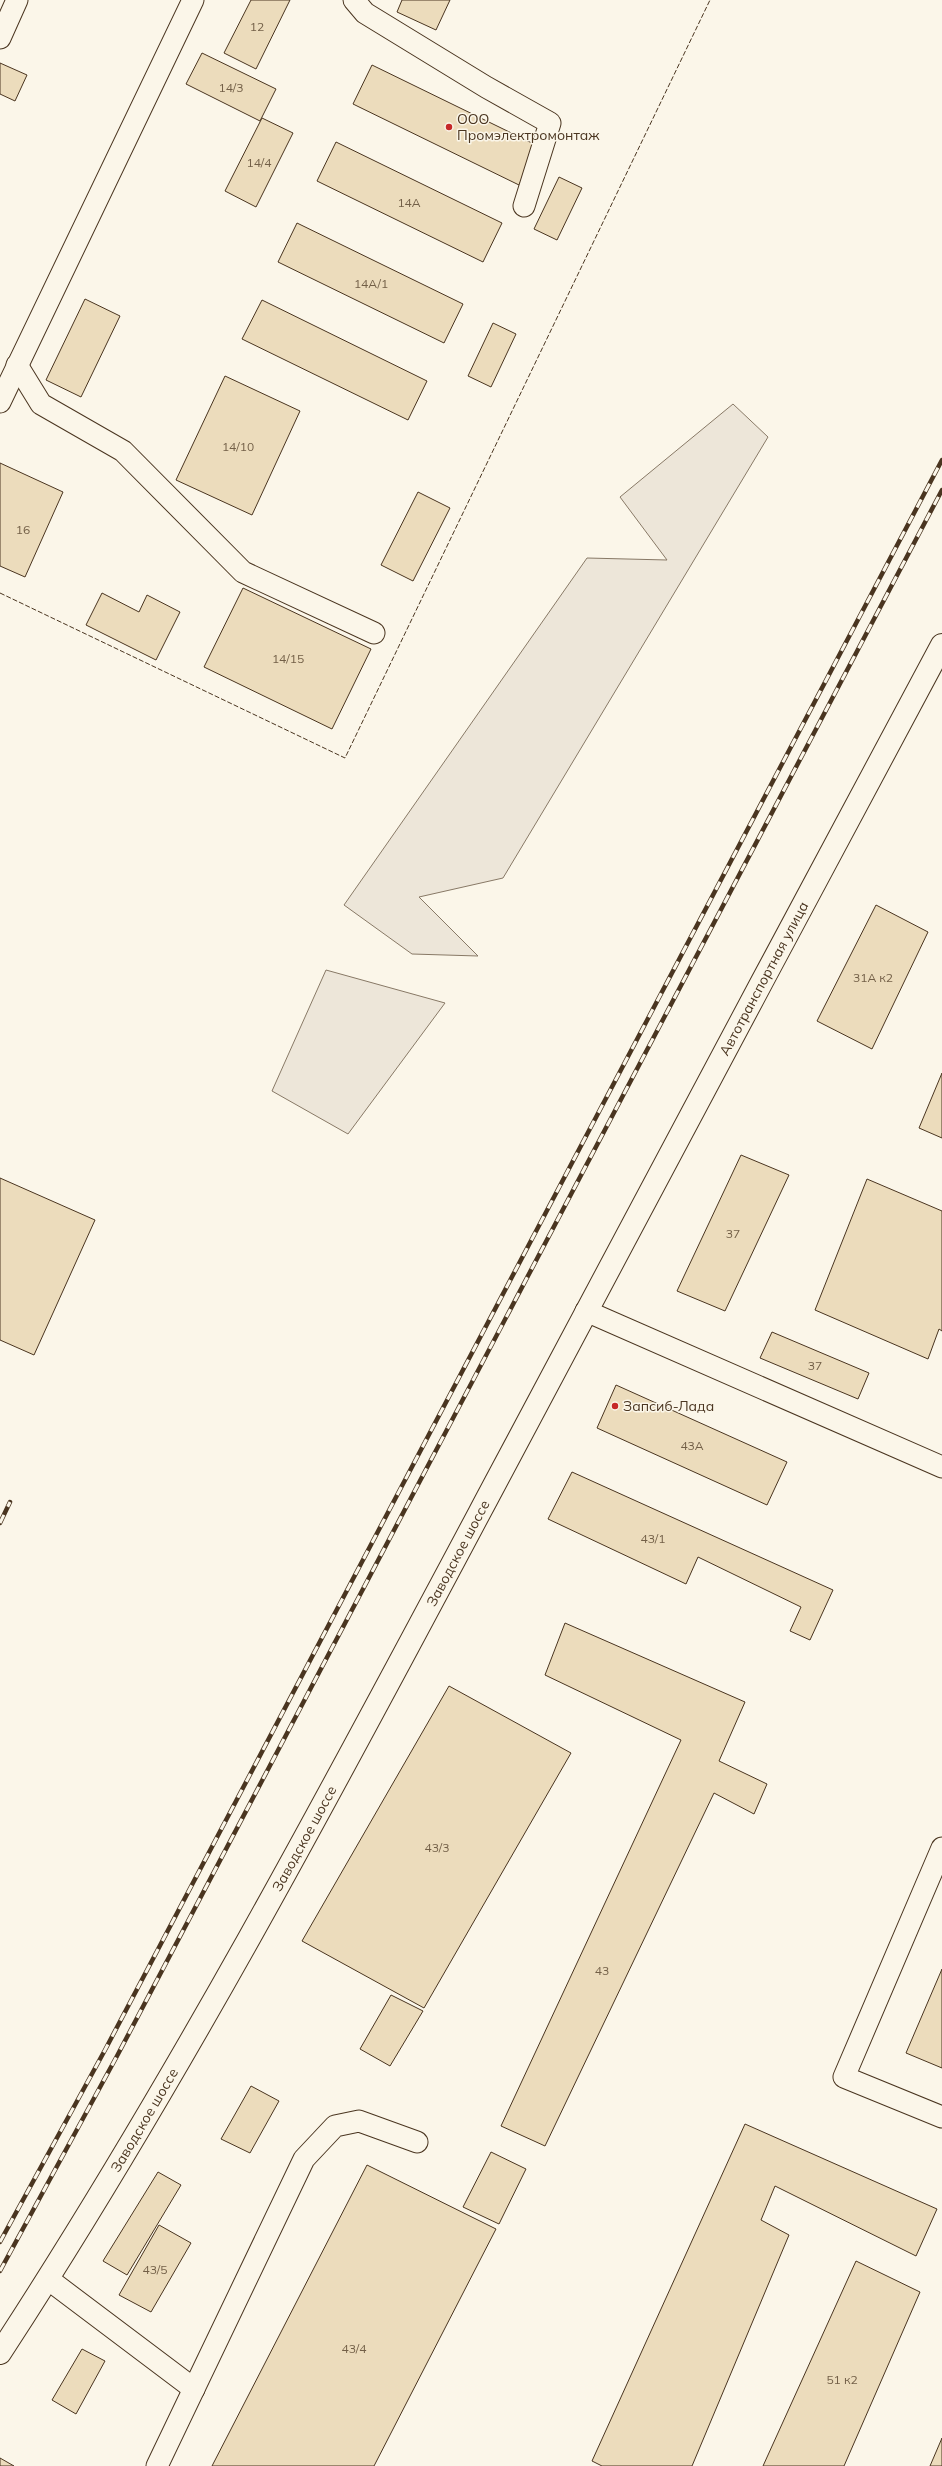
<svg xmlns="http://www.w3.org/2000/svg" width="942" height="2466" font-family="Mulish,sans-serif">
	<rect width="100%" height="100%" fill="#fbf6e9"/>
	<g fill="#ede6d9" stroke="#887966">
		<path d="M733 404 768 437 503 878 419 897 478 956 412 954 344 905 587 558 667 560 620 497Z"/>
		<path d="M326 970 445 1003 348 1134 272 1091Z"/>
	</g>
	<g fill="#ecdcbc" stroke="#4a3520">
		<path d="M251 0H290L256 69 224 53Z"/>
		<path d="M402 0H450L436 30 397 12Z"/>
		<path d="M202 53 276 89 260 121 186 84Z"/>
		<path d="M0 63 27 75 15 101 0 94Z"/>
		<path d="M372 65 538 146 519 185 353 104Z"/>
		<path d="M262 118 293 133 256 207 225 191Z"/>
		<path d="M336 142 502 223 483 262 317 181Z"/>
		<path d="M559 177 582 188 557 240 534 229Z"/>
		<path d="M297 223 463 304 444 343 278 262Z"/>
		<path d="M85 299 120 316 81 397 46 380Z"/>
		<path d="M262 300 427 381 408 420 242 339Z"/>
		<path d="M493 323 516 334 491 387 468 376Z"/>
		<path d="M225 376 300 411 252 515 176 480Z"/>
		<path d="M0 463 63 492 25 577 0 566Z"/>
		<path d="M418 492 450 508 413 581 381 565Z"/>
		<path d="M243 588 371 649 332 729 204 667Z"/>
		<path d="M102 593 139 612 147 595 180 612 156 660 86 625Z"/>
		<path d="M876 905 928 932 872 1049 817 1021Z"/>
		<path d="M942 1073V1138L919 1128Z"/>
		<path d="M741 1155 789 1175 725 1311 677 1291Z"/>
		<path d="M0 1178 95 1220 34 1355 0 1340Z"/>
		<path d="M867 1179 942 1211V1331L939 1329 928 1359 815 1310Z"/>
		<path d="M772 1332 869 1373 858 1399 760 1358Z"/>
		<path d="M616 1385 787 1462 767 1505 597 1428Z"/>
		<path d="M572 1472 833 1590 810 1640 790 1631 801 1607 698 1557 686 1584 548 1519Z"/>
		<path d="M565 1623 745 1702 719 1761 767 1784 754 1814 714 1793 545 2146 501 2126 681 1740 545 1675Z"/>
		<path d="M449 1686 571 1753 424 2008 302 1941Z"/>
		<path d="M942 1969V2068L906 2053Z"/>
		<path d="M391 1995 423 2011 390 2066 360 2049Z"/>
		<path d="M251 2086 279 2101 250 2153 221 2139Z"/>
		<path d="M745 2124 937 2209 916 2256 775 2186 761 2220 789 2235 692 2466H602L592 2461Z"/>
		<path d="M491 2152 526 2169 499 2224 463 2207Z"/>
		<path d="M367 2165 496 2229 374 2466H212Z"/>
		<path d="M158 2172 181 2185 127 2275 103 2261Z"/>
		<path d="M159 2225 191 2243 151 2312 119 2295Z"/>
		<path d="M856 2261 920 2292 844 2466H763Z"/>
		<path d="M82 2349 105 2361 76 2414 52 2400Z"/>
		<path d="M942 2438V2466H930Z"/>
		<path d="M0 2458 14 2466H0Z"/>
	</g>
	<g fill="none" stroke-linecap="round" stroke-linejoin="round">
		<g stroke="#4a3520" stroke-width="23">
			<g id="minor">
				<path d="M354 0 365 13 486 87 550 123 524 206"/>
				<path d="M0 38 17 0"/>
				<path d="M17 365 41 404 123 451 243 572 374 633"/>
				<path d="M0 402 193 0"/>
				<path d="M586 1311 942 1467"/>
				<path d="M942 1848 844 2077 942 2117"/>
				<path d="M48 2279 194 2389"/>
				<path d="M157 2466 304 2159 335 2126 359 2121 417 2142"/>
			</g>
		</g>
		<g stroke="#4a3520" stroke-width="24">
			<g id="major">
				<path id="s1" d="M0 2353C184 2071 341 1773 499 1476 646 1198 794 922 942 645"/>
			</g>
		</g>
		<use href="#minor" stroke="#fbf6e9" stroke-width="21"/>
		<use href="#major" stroke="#fbf6e9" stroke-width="22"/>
		<g stroke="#4a3520" stroke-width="4.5">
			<g id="rail">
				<path d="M0 1523 10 1502"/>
				<path d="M0 2242 105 2050 942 460"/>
				<path d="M0 2271 117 2056 942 490"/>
			</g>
		</g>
		<use href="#rail" stroke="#fbf6e9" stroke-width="3" stroke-dasharray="9" stroke-linecap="butt"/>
		<path stroke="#4a3520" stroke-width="1" stroke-dasharray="5 2" stroke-linecap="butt" d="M0 593 345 758 710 0"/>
	</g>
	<g fill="#c62828" stroke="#fbf6e9" stroke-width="1.5">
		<circle cx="449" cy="127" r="4"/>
		<circle cx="615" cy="1406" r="4"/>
	</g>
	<g text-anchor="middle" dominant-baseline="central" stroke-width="3" stroke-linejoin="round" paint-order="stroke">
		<g font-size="12" fill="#725f47">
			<text x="257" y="26">12</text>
			<text x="231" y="87">14/3</text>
			<text x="259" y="162">14/4</text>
			<text x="409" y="202">14А</text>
			<text x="371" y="283">14А/1</text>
			<text x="238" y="446">14/10</text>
			<text x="23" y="529">16</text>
			<text x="288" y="658">14/15</text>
			<text x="873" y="977">31А к2</text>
			<text x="733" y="1233">37</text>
			<text x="815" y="1365">37</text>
			<text x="692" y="1445">43А</text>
			<text x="653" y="1538">43/1</text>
			<text x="437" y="1847">43/3</text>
			<text x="602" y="1970">43</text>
			<text x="155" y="2269">43/5</text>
			<text x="354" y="2348">43/4</text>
			<text x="842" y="2379">51 к2</text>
		</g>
		<g font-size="14" fill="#4a3520" stroke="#fbf6e9" text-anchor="start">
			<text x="457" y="119">ООО<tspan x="457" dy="16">Промэлектромонтаж</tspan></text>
			<text x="623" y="1406">Запсиб-Лада</text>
		</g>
		<g font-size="14" fill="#4a3520" stroke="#fbf6e9">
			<text stroke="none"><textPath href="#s1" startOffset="1573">Автотранспортная улица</textPath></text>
			<text stroke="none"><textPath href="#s1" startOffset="922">Заводское шоссе</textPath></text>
			<text stroke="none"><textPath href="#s1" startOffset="598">Заводское шоссе</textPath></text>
			<text stroke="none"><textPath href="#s1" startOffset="274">Заводское шоссе</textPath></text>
		</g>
	</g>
</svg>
